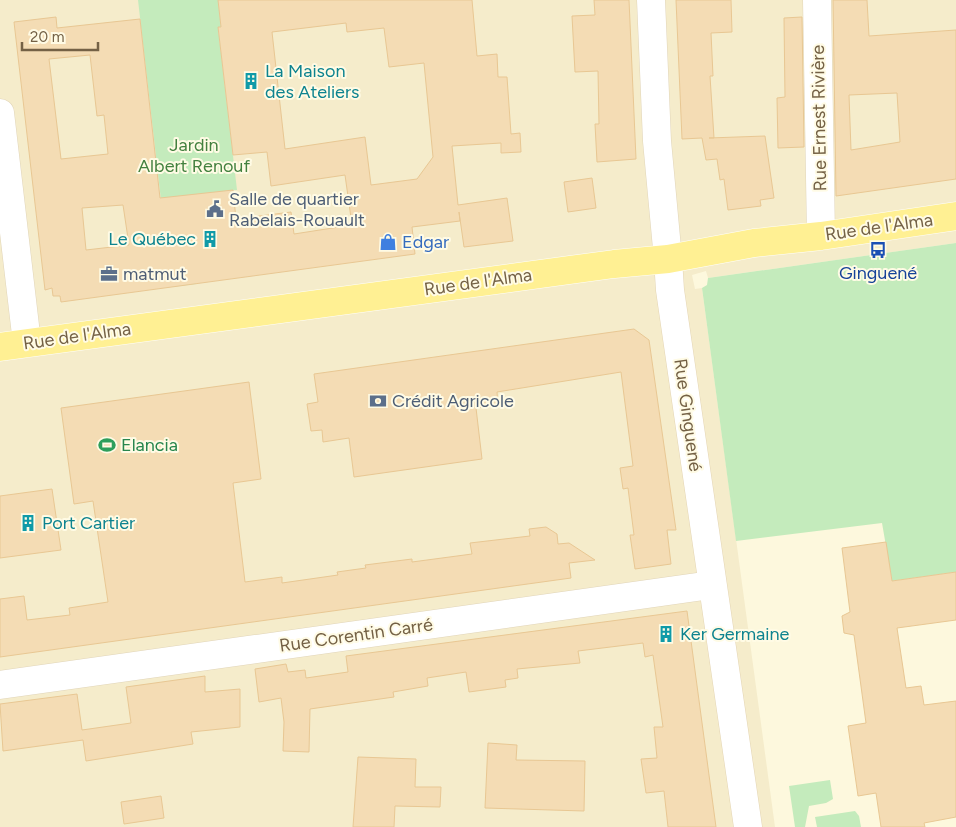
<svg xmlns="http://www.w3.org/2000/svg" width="956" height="827" font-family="Figtree,sans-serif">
	<rect width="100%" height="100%" fill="#fdf8dd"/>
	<path fill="#f5eccb" d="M0 0H956V243L708 278 706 271 692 275 695 289 702 288 775 827H0Z"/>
	<g fill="#c4ebbc">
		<path d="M138 0H218L221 27 218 28 237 190H233L195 278 196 284 171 287Z"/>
		<path d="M956 243V572L892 581 882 523 736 541 702 288 707 285 708 278Z"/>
		<path d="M830 780 833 799 826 803 809 806 805 827H795L789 786Z"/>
		<path d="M855 811 859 816 861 827H817L815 817Z"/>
	</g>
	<g fill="#f4dcb4" stroke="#e8c793" fill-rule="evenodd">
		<path d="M218 0H472L477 56 497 54 498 77H507L511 134 520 133 521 152 501 153V143L452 146 458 205 507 198 513 241 464 247 459 212 460 221 412 227 415 254 61 302 60 296H53L52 288 45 290 14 22 56 17 57 28 140 19 160 198 233 190 236 219 291 212 294 234 352 225 345 175 271 186 267 152 233 155 218 27H221ZM346 23 347 32 384 28 389 67 424 63 433 157 417 179 371 185 365 137 285 149 272 32ZM90 55 97 116 104 115 108 154 61 159 49 59ZM123 205 129 245 86 250 82 208Z"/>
		<path d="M594 0H629L636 159 597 162 595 124H599L598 71 575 72 572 16 595 15Z"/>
		<path d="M676 0H731L732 32 711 33 713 76H710L714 138H709L765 136 774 198 760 200 761 206 728 210 724 179 720 180 717 159 706 160 702 138 682 139Z"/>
		<path d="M833 0H867L869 36 956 30V179L836 196ZM897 93 900 142 851 150 849 95Z"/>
		<path d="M802 17 804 147 778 148 777 98 785 97 784 18Z"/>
		<path d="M592 178 596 208 568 212 564 182Z"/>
		<path d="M634 329 649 340 676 530H667L671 564 635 569 630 535H634L628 488 623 489 620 468 633 466 621 372 497 392 498 405 476 408 482 459 354 477 349 438 323 442 322 430 311 431 307 404 318 402 314 374Z"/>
		<path d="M249 382 261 479 233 483 245 582 282 577V583L338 575 337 572 366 568 365 565 412 559V562L472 554 470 543 530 536 529 529 546 527 557 534 558 544 569 543 595 560 569 563 571 578 0 657V599L24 596 27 620 70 615 69 608 108 602 93 501 74 504 61 408Z"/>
		<path d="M52 489 61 550 0 558V496Z"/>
		<path d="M886 542 892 581 956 572V620L897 628 906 688 921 686 924 705 956 701V817L924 823 925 827H881L876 793 858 796 848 726 866 723 854 635 844 633 842 616 850 612 842 548Z"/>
		<path d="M687 611 716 827H668L664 791 646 793 641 759 657 758 654 727H663L653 655 645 657 643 643 578 651 580 663 517 669 518 678 505 680 506 687 469 692 466 672 427 678 428 686 393 692 394 697 310 709 309 752 283 751 284 722 281 698 259 702 255 669 286 664 288 672 305 670 306 678 348 672 346 656Z"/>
		<path d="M205 676V692L240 689V727L191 732 193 744 86 761 83 740 3 751 0 704 77 694 82 730 131 723 126 687Z"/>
		<path d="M488 743 517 745 516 760 585 761 584 811 485 808Z"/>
		<path d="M358 757 416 759 415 787H441L440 807 395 806 394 827H353Z"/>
		<path d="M161 796 164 818 124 824 121 802Z"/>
	</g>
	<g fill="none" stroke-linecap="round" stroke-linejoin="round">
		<g stroke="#e1d5b9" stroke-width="29">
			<g id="street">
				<path d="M651 0 657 141 668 259"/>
				<path d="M817 0 821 236"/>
				<path d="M0 113 27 343"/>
				<path d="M0 685 711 585"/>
			</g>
		</g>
		<g stroke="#e4d5b4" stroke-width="29">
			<path id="secondary" d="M668 259 670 290 748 827"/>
		</g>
		<g stroke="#fff" stroke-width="29">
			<path id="primary" d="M0 347 614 264 668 259 754 243 821 236 956 216"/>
		</g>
		<use href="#street" stroke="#fff" stroke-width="28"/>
		<use href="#secondary" stroke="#fff" stroke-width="28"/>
		<use href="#primary" stroke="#fff093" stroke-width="28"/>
	</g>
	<defs>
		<g id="building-bare" transform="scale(1.35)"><path d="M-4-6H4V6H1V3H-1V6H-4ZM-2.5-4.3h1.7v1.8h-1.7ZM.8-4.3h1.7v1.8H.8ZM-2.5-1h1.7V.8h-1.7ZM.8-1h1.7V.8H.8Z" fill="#0f9aa8" stroke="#fffbe5" stroke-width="2.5" paint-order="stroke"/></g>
		<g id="civic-bare" transform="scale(1.35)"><path d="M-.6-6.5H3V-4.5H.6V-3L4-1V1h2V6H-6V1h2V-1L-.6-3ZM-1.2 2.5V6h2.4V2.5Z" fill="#5c6f8a" stroke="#fffbe5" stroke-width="2.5" paint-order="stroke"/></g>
		<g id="shop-bare" transform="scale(1.35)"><path d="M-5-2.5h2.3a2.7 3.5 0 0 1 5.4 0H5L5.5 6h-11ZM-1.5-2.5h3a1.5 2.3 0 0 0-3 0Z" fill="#3f7fe0" stroke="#fffbe5" stroke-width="2.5" paint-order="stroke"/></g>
		<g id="bus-bare" transform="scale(1.35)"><path d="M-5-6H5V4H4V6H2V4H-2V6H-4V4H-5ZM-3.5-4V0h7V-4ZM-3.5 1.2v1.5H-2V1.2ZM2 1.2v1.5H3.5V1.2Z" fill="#1a4fb4" stroke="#fffbe5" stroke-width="2.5" paint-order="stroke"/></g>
		<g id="office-bare" transform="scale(1.35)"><path d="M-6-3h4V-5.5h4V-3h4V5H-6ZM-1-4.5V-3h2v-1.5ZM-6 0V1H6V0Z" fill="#5c6f8a" stroke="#fffbe5" stroke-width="2.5" paint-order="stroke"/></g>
		<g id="bank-bare" transform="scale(1.35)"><path d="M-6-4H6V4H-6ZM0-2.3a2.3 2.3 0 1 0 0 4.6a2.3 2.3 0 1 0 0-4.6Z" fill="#5c6f8a" stroke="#fffbe5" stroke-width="2.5" paint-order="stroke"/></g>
		<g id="stadium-bare" transform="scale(1.35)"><path d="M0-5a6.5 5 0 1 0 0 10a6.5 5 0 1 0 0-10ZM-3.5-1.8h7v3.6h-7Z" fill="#2e9e5b" stroke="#fffbe5" stroke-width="2.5" paint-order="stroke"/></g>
	</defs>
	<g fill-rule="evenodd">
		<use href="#building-bare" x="251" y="81"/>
		<use href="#civic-bare" x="215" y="209"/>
		<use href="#building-bare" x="210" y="239"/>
		<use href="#shop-bare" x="388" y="242"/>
		<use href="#bus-bare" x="878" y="250"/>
		<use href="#office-bare" x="109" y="274"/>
		<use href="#bank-bare" x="378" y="401"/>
		<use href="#stadium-bare" x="107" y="445"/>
		<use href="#building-bare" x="28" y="523"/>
		<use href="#building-bare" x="666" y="634"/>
	</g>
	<g text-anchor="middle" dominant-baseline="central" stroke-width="4" stroke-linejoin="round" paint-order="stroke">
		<g font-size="18" fill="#0d838f" stroke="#fffbe5" text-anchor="start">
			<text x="265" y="71">La Maison<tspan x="265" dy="21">des Ateliers</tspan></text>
			<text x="196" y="239" text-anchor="end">Le Québec</text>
			<text x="42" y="523">Port Cartier</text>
			<text x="680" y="634">Ker Germaine</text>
		</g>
		<g font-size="18" fill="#746145" stroke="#fffbe5">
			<text transform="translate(819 118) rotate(-91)">Rue Ernest Rivière</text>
			<text transform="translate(879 227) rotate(-8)">Rue de l'Alma</text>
			<text transform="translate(478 282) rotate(-8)">Rue de l'Alma</text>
			<text transform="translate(77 336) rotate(-8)">Rue de l'Alma</text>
			<text transform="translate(688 415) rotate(82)">Rue Ginguené</text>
			<text transform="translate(356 635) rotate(-8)">Rue Corentin Carré</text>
		</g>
		<g font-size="18" fill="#43813f" stroke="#fffbe5">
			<text x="194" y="145">Jardin<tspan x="194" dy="21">Albert Renouf</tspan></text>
		</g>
		<g font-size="18" fill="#4e5e75" stroke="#fffbe5" text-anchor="start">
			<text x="229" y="199">Salle de quartier<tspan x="229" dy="21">Rabelais-Rouault</tspan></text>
			<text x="123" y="274">matmut</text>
			<text x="392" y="401">Crédit Agricole</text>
		</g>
		<g font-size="18" fill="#366cbe" stroke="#fffbe5" text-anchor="start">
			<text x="402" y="242">Edgar</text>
		</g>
		<g font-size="18" fill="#164399" stroke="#fffbe5">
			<text x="878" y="273">Ginguené</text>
		</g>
		<g font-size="18" fill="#27864d" stroke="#fffbe5" text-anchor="start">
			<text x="121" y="445">Elancia</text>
		</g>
	</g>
	<path d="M22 42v8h76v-8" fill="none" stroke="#746145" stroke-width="2.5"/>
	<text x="30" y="42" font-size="15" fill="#746145" stroke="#fffbe5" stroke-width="4" paint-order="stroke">20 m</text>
</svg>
